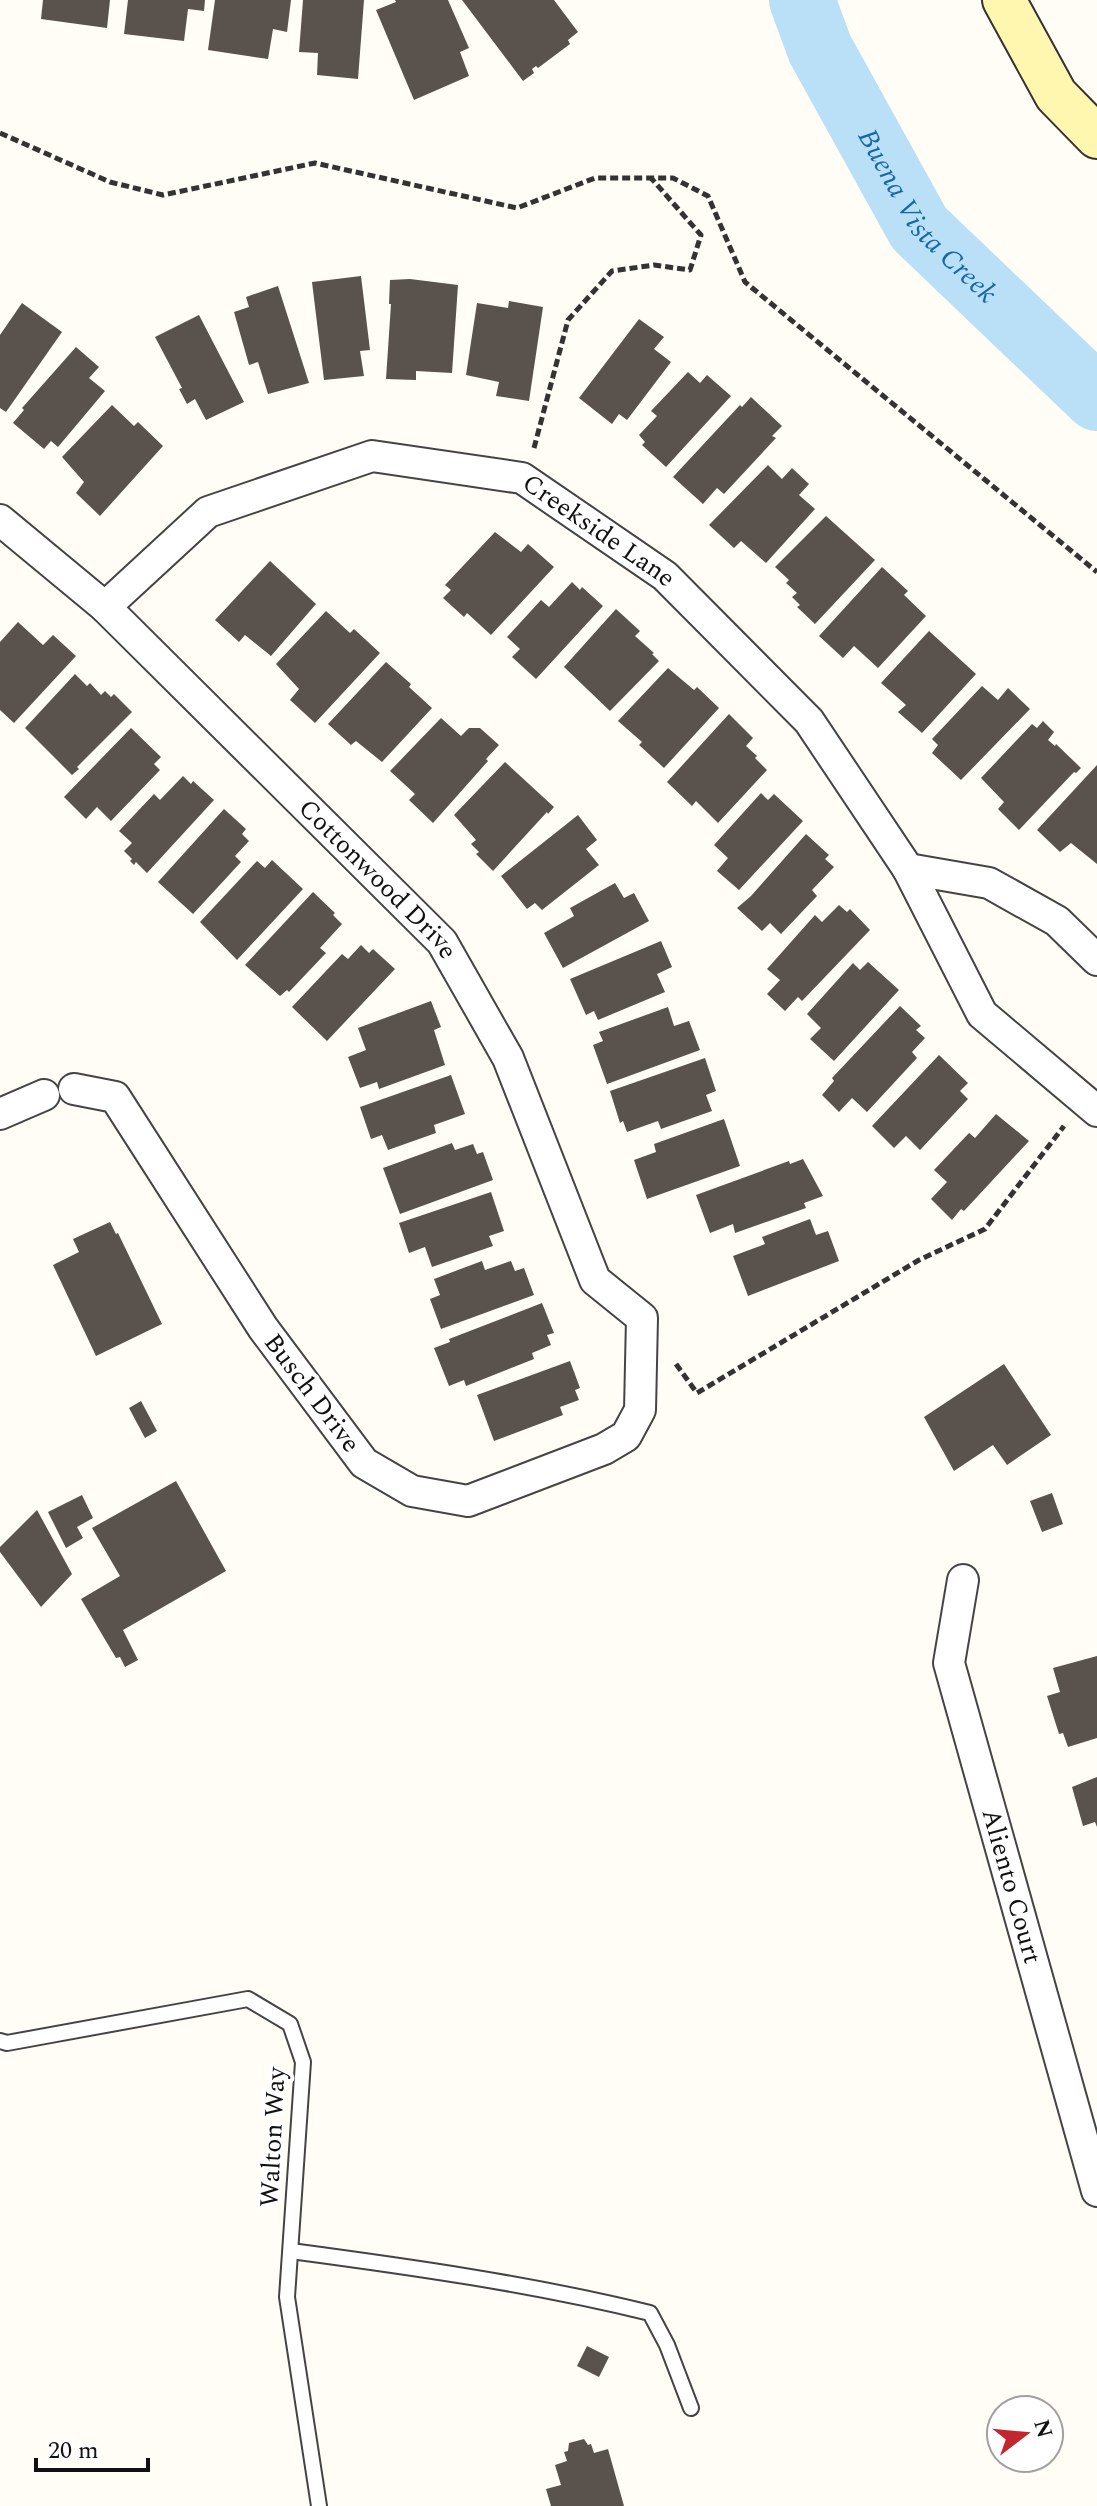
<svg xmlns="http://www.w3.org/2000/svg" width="1097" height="2506" font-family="Spectral,serif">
	<rect width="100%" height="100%" fill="#fffdf5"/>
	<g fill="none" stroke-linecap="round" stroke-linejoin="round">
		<path stroke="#b9e0f7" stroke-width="66" id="s1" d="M802 0 820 49 919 228 1097 398"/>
	</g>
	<g fill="#5a524d">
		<path d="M43 0H110L107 28 41 19Z"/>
		<path d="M128 0H205L204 11 188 9 184 41 124 34Z"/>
		<path d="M215 0H291L287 32 273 29 268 59 208 50Z"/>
		<path d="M303 0H364L358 79 317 75 318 53 299 52Z"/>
		<path d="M395 0H448L469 48 460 52 469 76 414 100 376 10 396 2Z"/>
		<path d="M462 0H554L578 32 568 40 570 44 538 68 536 66 532 69 534 73 523 81Z"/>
		<path d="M361 276 370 350 360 351 364 376 324 380 312 282Z"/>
		<path d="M410 279 458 285 452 373 416 371V380L386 379 391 304H389L390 280Z"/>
		<path d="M278 286 309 383 268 394 258 362 249 365 234 312 249 307 246 297Z"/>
		<path d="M509 301 543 307 529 401 496 396 499 382 466 375 477 303 508 308Z"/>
		<path d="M22 303 62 332 6 412 0 408V335Z"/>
		<path d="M199 315 244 402 206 420 195 399 187 404 179 389 182 388 155 337Z"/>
		<path d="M639 319 664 337 654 349 671 362 627 420 619 414 612 424 579 398Z"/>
		<path d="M76 347 99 367 89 378 105 391 58 447 51 441 44 449 13 423 24 410 22 408Z"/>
		<path d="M688 372 700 383 707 375 731 396 666 467 642 445 645 442 639 435 657 416 651 411Z"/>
		<path d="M751 397 782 426 772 436 776 438 724 494 717 488 703 504 673 477 740 405 742 407Z"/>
		<path d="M112 405 134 426 138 422 163 446 100 516 76 493 84 482 62 457Z"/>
		<path d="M768 465 782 479 792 468 809 484 799 495 815 509 766 563 741 541 734 548 709 525Z"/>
		<path d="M826 516 875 560 815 624 797 607 800 605 792 597 797 593 786 583 789 580 775 567Z"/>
		<path d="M495 532 521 552 528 544 554 567 491 635 467 613 464 617 443 598 451 590 445 585Z"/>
		<path d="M270 561 316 604 271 656 245 635 239 642 215 620Z"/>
		<path d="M882 567 908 591 904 595 926 616 878 668 854 646 843 658 819 636Z"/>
		<path d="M572 582 580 590 582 587 603 606 536 679 512 657 520 649 507 637 541 600 549 607Z"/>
		<path d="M616 609 640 631 635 636 654 653 652 654 659 661 610 711 564 667Z"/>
		<path d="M326 611 350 633 354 629 380 653 315 723 290 700 299 689 276 664Z"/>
		<path d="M18 622 43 645 53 635 76 656 14 723 0 710V642Z"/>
		<path d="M929 631 976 674 922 733 898 712 906 705 881 683Z"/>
		<path d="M386 662 411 684 409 687 432 708 382 762 356 741 351 745 328 724Z"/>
		<path d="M668 668 694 690 697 687 719 708 664 768 639 745 642 742 618 721Z"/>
		<path d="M75 674 87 686 90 683 101 695 105 691 111 697 114 694 132 712 77 767 79 769 72 775 25 728Z"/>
		<path d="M982 686 998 700 1008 688 1030 709 961 780 932 753 938 745 932 739Z"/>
		<path d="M729 714 753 738 746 746 757 756 755 758 767 770 718 823 696 801 692 806 667 782Z"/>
		<path d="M441 718 461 736 469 728H480L499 745 486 759 488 761 433 823 409 800 415 794 390 771Z"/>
		<path d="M1043 721 1054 732 1048 740 1055 746 1056 744 1081 768 1076 773 1074 772 1019 830 998 809 1004 802 981 778 1032 724 1037 728Z"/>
		<path d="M131 728 161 757 154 764 160 770 111 821 97 807 86 819 64 797Z"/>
		<path d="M505 762 554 807 548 814 547 812 493 871 476 854 479 852 471 844 476 840 454 815Z"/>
		<path d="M1097 765V864L1071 843 1060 852 1037 830Z"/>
		<path d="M183 776 191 784 193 781 214 800 147 873 136 862 134 865 130 861 132 859 124 851 132 843 119 831 154 794 160 800Z"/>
		<path d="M761 793 768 800 774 794 803 821 739 890 717 871 728 858 714 845Z"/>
		<path d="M224 809 246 829 242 834 249 841 235 856 241 862 193 914 158 882Z"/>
		<path d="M578 815 597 840 586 849 599 865 542 910 535 903 527 909 501 876Z"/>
		<path d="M806 834 829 855 825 859 834 867 812 890 817 896 781 934 770 923 762 931 737 908 751 896Z"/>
		<path d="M272 860 303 889 237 960 200 922 257 861 265 868Z"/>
		<path d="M615 883 624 898 634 893 649 921 563 968 544 933 574 916 570 908Z"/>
		<path d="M313 892 335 913 333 915 342 924 320 948 326 953 289 992 287 990 280 996 245 965Z"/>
		<path d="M839 905 847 912 850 909 870 930 802 1001 798 997 785 1011 767 994 780 980 767 969 815 915 822 922Z"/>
		<path d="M661 941 672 967 657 974 665 992 598 1020 594 1011 586 1015 570 979Z"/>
		<path d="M361 945 369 953 373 949 395 969 327 1041 292 1007 342 954 348 959Z"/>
		<path d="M868 962 899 990 834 1061 810 1039 821 1028 807 1014 853 963 860 970Z"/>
		<path d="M431 1001 441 1027 434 1030 445 1065 379 1089 377 1082 360 1088 348 1057 366 1050 358 1028Z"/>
		<path d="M900 1006 921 1026 916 1030 925 1038 912 1052 917 1058 867 1112 852 1098 839 1112 822 1095 834 1081 832 1078Z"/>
		<path d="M668 1007 674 1026 689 1021 700 1050 607 1084 593 1045 603 1041 599 1032Z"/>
		<path d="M939 1055 968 1083 960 1091 968 1099 920 1150 906 1136 894 1148 872 1126Z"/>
		<path d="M705 1058 716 1091 706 1095 712 1111 661 1129 658 1121 627 1132 623 1121 620 1123 610 1091Z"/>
		<path d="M451 1075 465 1114 434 1125 436 1133 388 1150 382 1135 371 1139 360 1107Z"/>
		<path d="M996 1114 1029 1141 964 1211 961 1209 952 1220 931 1199 947 1182 934 1170 969 1133 975 1138Z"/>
		<path d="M724 1119 740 1166 647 1199 634 1160 656 1152 654 1144Z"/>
		<path d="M452 1143 455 1150 473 1144 477 1154 483 1152 493 1180 400 1214 383 1168Z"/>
		<path d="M803 1159 823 1196 804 1203 806 1208 735 1233 733 1224 710 1233 696 1195 789 1161 790 1164Z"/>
		<path d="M491 1192 504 1231 489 1236 493 1246 432 1267 425 1247 409 1253 399 1223Z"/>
		<path d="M810 1219 816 1235 828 1231 839 1261 748 1296 733 1256 765 1244 762 1237Z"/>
		<path d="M110 1222 116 1234 118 1233 162 1324 96 1356 53 1265 79 1252 73 1239Z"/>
		<path d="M482 1261 485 1270 511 1261 515 1271 524 1268 534 1295 441 1329 430 1299 440 1295 434 1279Z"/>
		<path d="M542 1303 554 1333 547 1335 551 1345 532 1353 534 1359 466 1386 464 1380 449 1386 434 1348 450 1342 449 1339Z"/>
		<path d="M570 1361 580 1388 575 1390 579 1400 560 1407 563 1415 494 1441 477 1395Z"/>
		<path d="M1004 1364 1051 1435 1007 1465 993 1445 954 1471 924 1417Z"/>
		<path d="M141 1401 157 1431 145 1438 129 1408Z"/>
		<path d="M176 1481 226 1571 123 1630 138 1660 125 1667 120 1657 116 1658 81 1599 120 1576 92 1528Z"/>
		<path d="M1052 1493 1063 1524 1042 1532 1030 1501Z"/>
		<path d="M82 1495 93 1518 77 1527 83 1538 66 1548 48 1512Z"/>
		<path d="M37 1510 72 1574 41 1607 0 1552V1547Z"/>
		<path d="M1097 1656V1738L1068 1747 1063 1733 1059 1734 1047 1696 1060 1692 1053 1668Z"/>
		<path d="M1097 1777V1827L1095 1822 1083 1826 1072 1787Z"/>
		<path d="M587 2346 609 2357 599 2377 577 2366Z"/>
		<path d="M584 2439 588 2445 591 2444 594 2453 608 2449 624 2506H551L546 2489 561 2485 555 2465 567 2461 564 2452 568 2451 569 2443Z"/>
	</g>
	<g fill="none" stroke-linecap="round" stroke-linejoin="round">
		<g stroke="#444" stroke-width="18">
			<g id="lane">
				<path d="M0 2041 7 2043 248 1999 290 2024 303 2062 287 2297 319 2506"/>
				<path d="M291 2251C411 2267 532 2284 650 2313L667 2345 691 2408"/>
			</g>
		</g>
		<g stroke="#444" stroke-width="34">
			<g id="street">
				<path id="s2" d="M0 520 105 607 442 942 508 1058 595 1280 642 1318 640 1410 626 1436 604 1449 468 1501 412 1491 364 1463 263 1328 115 1097 74 1089"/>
				<path id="s3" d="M105 607 208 512 372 456 522 478 665 576 809 721 908 869 982 1014 1097 1111"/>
				<path d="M908 869 989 883 1057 921 1097 960"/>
				<path d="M0 1114 44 1095"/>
				<path id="s4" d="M963 1580 949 1663 1097 2191"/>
			</g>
		</g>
		<g stroke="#333" stroke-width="46">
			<path id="secondary" d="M1004 0 1056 95 1097 137"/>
		</g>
		<g stroke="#333" stroke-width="5" stroke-dasharray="8 4" stroke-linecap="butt">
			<path d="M0 133 110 182 163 195 315 163 517 208 595 178H673L708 196 745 282 1097 572"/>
			<path d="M534 448 568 320 612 271 654 265 690 270 701 235 651 178"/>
			<path d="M676 1364 697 1393 919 1260 985 1229 1064 1126"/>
		</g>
		<use href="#lane" stroke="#fff" stroke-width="14"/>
		<use href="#street" stroke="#fff" stroke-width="30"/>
		<use href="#secondary" stroke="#fff6b0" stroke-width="42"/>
	</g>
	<g text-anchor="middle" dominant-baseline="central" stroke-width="8" stroke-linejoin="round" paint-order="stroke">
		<g font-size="26" fill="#111" stroke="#fff">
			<text stroke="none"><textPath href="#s3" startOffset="558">Creekside Lane</textPath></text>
			<text stroke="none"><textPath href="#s2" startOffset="522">Cottonwood Drive</textPath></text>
			<text transform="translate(312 1393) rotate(53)">Busch Drive</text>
			<text stroke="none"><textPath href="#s4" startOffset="316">Aliento Court</textPath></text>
			<text transform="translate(273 2137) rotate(-87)">Walton Way</text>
		</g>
		<g font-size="28" font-style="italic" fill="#1768a6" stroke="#fff">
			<text stroke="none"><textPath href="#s1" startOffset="252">Buena Vista Creek</textPath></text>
		</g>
	</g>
	<g transform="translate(1025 2434) rotate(74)"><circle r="38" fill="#ffffff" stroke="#a0a0a0" stroke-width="2"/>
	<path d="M0-6L14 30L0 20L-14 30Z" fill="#c4262e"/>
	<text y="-12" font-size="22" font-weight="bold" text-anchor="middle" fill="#111111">N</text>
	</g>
	<path d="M36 2458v12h112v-12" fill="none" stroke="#111111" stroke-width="4"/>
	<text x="48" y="2458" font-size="24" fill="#111111" stroke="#ffffff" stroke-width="6" paint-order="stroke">20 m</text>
</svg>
